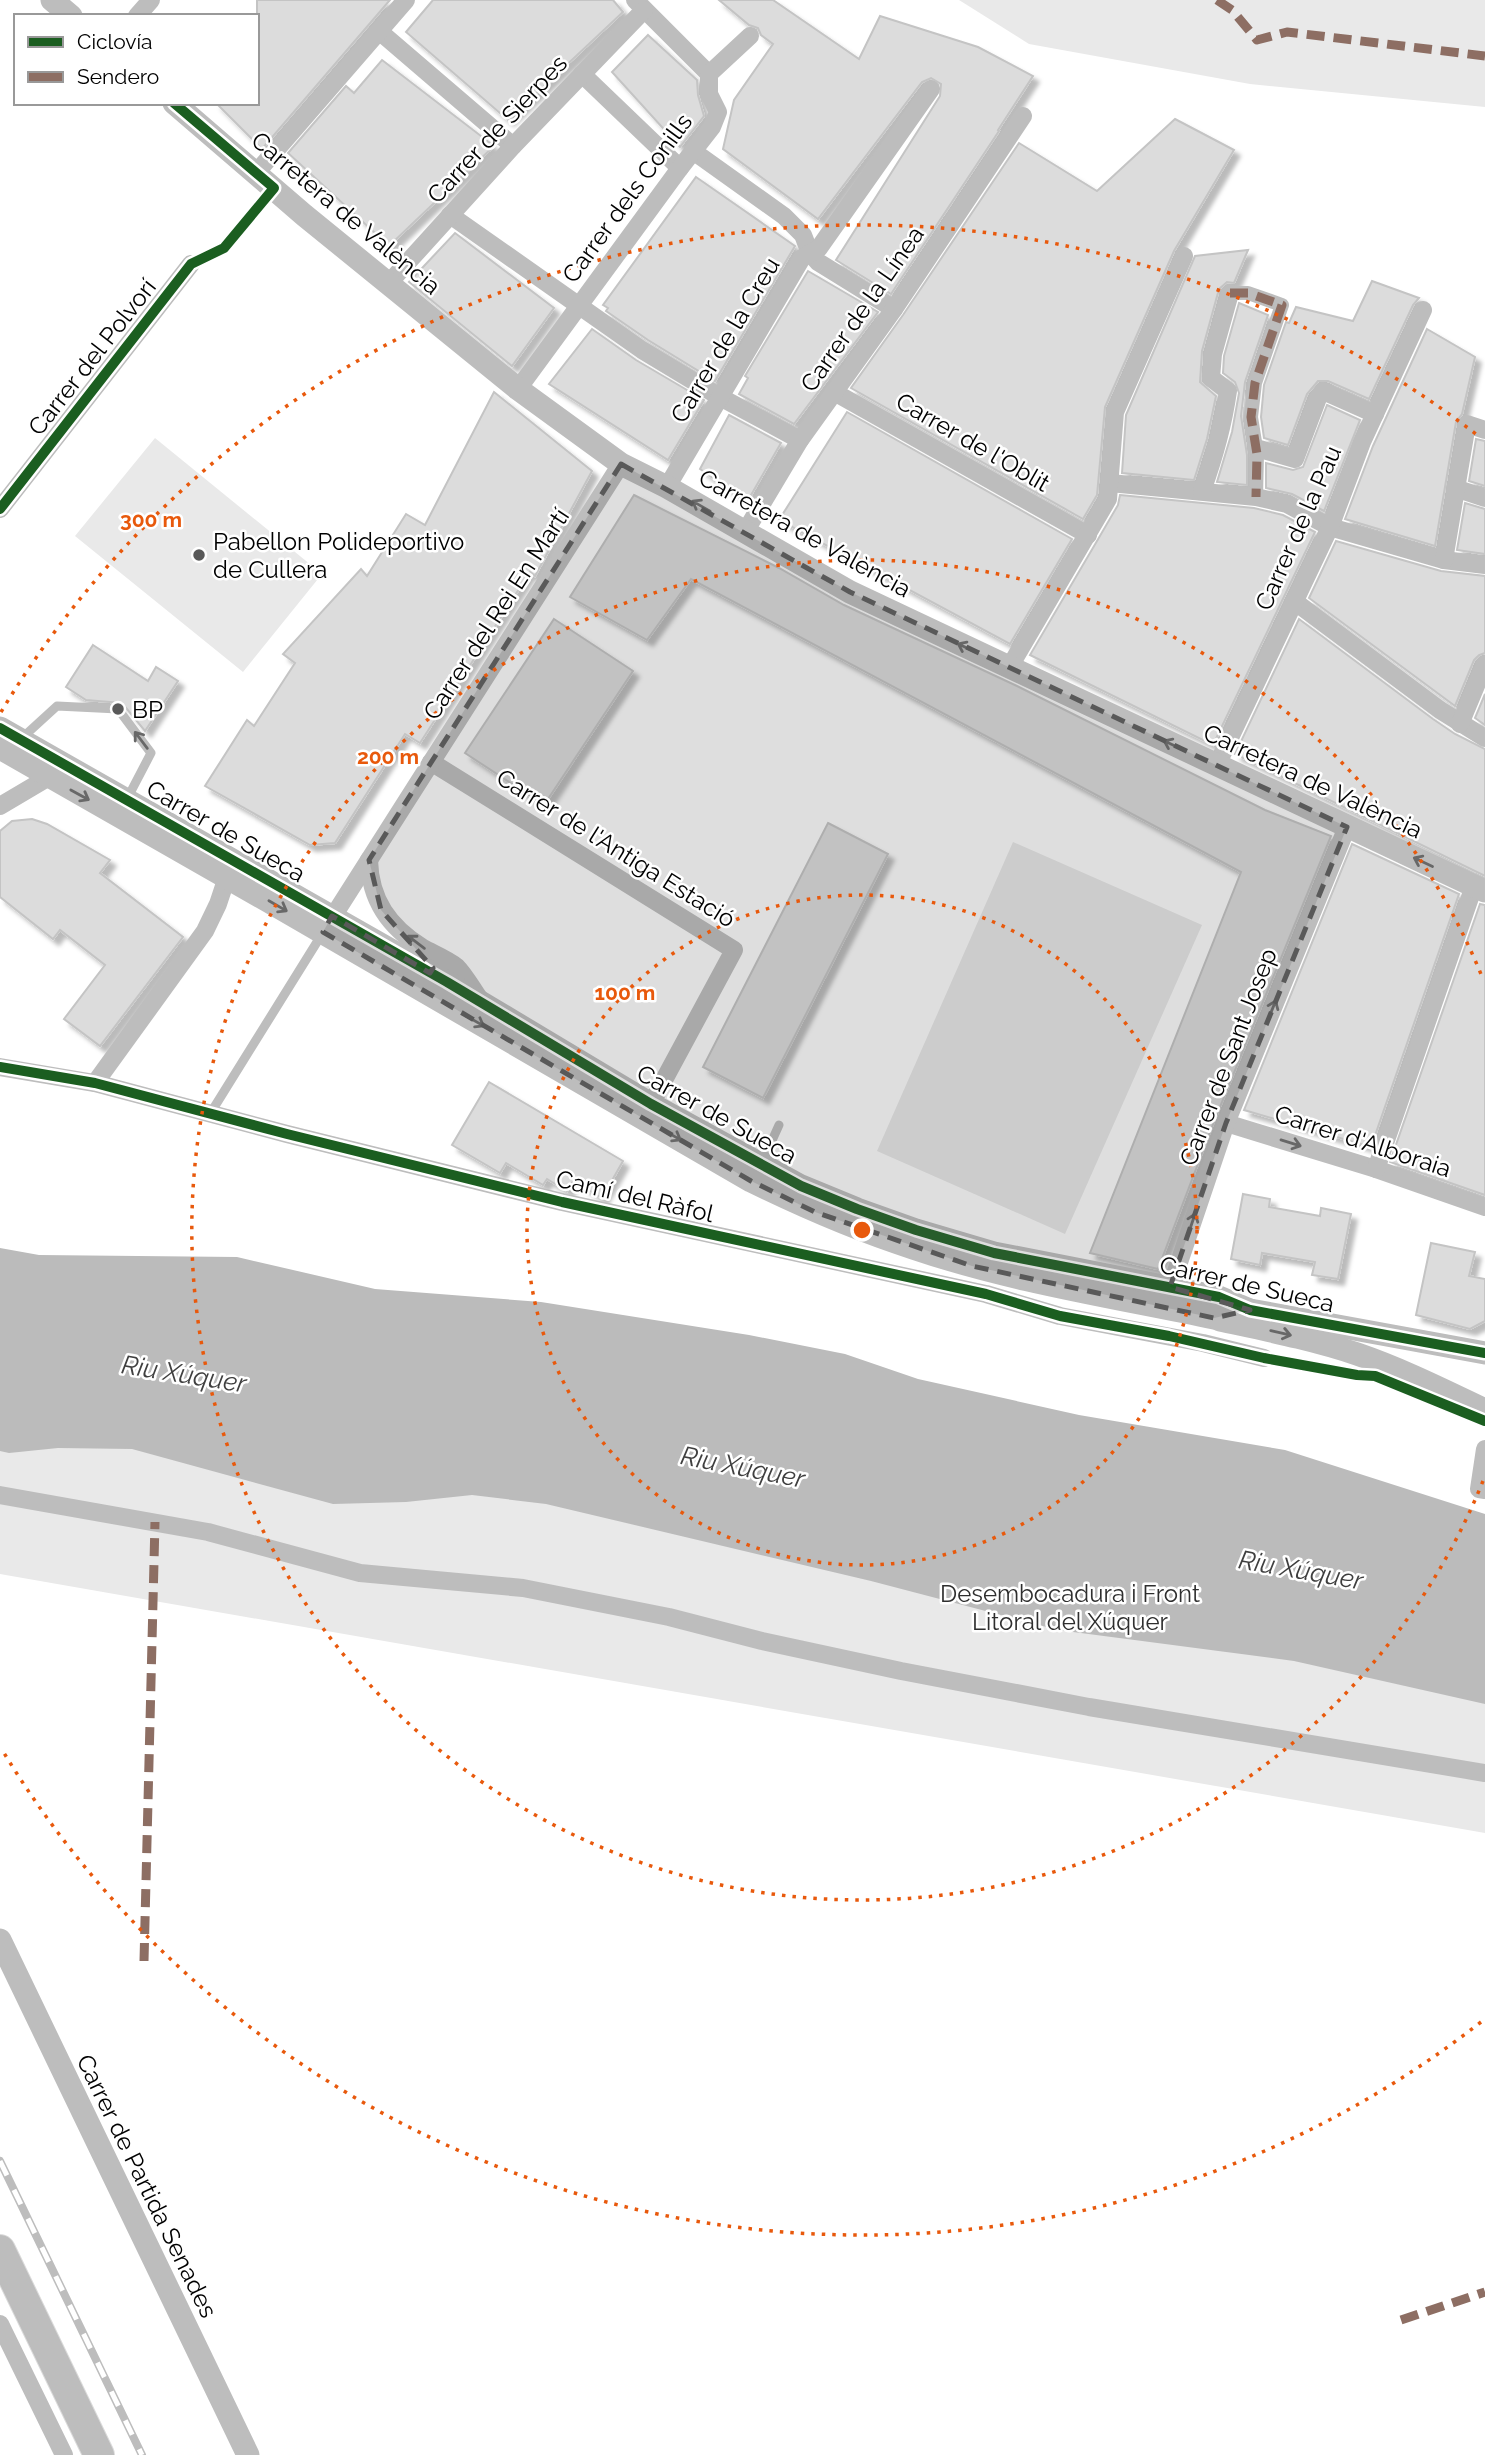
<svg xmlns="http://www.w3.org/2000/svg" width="1485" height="2455" font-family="Raleway,sans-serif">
	<defs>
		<filter id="shadow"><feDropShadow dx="6" dy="6" stdDeviation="2" flood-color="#0004"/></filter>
	</defs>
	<rect width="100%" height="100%" fill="#fff"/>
	<g fill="#e9e9e9">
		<path d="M959 0H1485V107L1250 84 1029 44Z"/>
		<path d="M155 438 322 574 243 672 75 536Z"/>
		<path d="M1013 842 1202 925 1065 1234 877 1151Z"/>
		<path d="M0 1271 1485 1542V1833L0 1574Z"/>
	</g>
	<path fill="#bbb" d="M0 1248 39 1255 237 1257 375 1289 541 1302 749 1335 845 1354 918 1379 1079 1415 1285 1450 1485 1514V1704L1294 1661 1058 1630 871 1581 546 1504 472 1495 406 1502 333 1504 132 1449 58 1448 9 1453 0 1451Z"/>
	<g fill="#dcdcdc" stroke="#c4c4c4" stroke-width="2" filter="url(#shadow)">
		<path d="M257 0H390L262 149 216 103H257Z"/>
		<path d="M433 0H613L623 12 508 120 406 32Z"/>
		<path d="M719 0H773L859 59 880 16 978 47 1033 76 998 130 999 131 891 294 836 260 940 96 941 84 931 78 922 82 818 219 723 149 734 100 773 44 761 35 758 28 749 25Z"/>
		<path d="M648 35 697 80 698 95 704 116 680 147 612 72Z"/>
		<path d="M382 60 494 146 389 246 288 153 346 86 354 93Z"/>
		<path d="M1175 119 1234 150 1174 251 1105 407 1097 495 1083 519 851 388 903 315 1019 143 1097 191Z"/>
		<path d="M696 177 795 246 715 381 648 340 606 311 608 308 603 305Z"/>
		<path d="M455 233 554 308 512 366 409 282Z"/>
		<path d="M1248 250 1234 283 1227 282 1219 289 1202 351 1200 382 1216 396 1207 439 1194 480 1122 473 1126 415 1195 256Z"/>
		<path d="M808 271 878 312 794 424 739 394 748 378 745 376Z"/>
		<path d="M1372 281 1419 298 1413 305 1369 399 1328 381H1318L1307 394 1288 445 1264 438 1261 417 1264 385 1286 322 1289 323 1296 307 1353 321Z"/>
		<path d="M1239 303 1268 315 1245 382 1241 416 1247 455V485L1217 482 1232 432 1239 393 1235 382 1223 373 1224 356Z"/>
		<path d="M592 329 636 360 704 400 668 460 549 384Z"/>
		<path d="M1427 329 1475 357 1462 414 1456 422 1435 546 1345 519 1373 446Z"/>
		<path d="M494 392 592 471 535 576 530 572 420 743 405 734 335 843 310 845 205 786 247 720 254 726 295 663 283 654 361 569 367 576 406 514 425 525Z"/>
		<path d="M1327 405 1360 420 1324 511 1292 494 1266 488V463L1293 470 1303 467Z"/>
		<path d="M847 412 1072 539 1010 644 779 520Z"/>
		<path d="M729 415 781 443 747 502 700 469Z"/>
		<path d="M1476 439 1485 441V486L1469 481Z"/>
		<path d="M634 495 779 568 844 605 1017 686 1265 810 1331 836 1215 1119 1158 1269 1090 1253 1241 872 691 579 647 640 570 597Z"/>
		<path d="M1120 495 1254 508 1283 515 1315 532 1213 745 1030 655 1097 541 1118 505Z"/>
		<path d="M1465 503 1485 509V554L1457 550Z"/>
		<path d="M1336 541 1441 571 1485 576V653L1479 655 1474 660 1455 706 1309 598Z"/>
		<path d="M554 619 633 671 544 805 465 753Z"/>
		<path d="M1299 619 1433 719 1455 734 1485 749V876L1235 754Z"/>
		<path d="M93 645 148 681 156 667 178 681 145 731 122 703 86 700 66 687Z"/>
		<path d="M1485 694V725L1475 718Z"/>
		<path d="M32 819 47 824 110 860 100 873 183 937 100 1046 64 1019 105 965 60 930 53 939 0 897V831L12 821Z"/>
		<path d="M828 823 888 854 763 1098 703 1067Z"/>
		<path d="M1352 844 1459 894 1371 1147 1244 1110Z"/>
		<path d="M1480 904 1485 905V1195L1390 1162Z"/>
		<path d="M489 1082 623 1161 602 1198 573 1181 567 1191 547 1179 543 1185 506 1163 500 1173 452 1145Z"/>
		<path d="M1243 1194 1270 1199 1269 1207 1320 1216 1321 1208 1351 1214 1338 1279 1312 1275 1315 1262 1262 1253 1260 1265 1231 1259Z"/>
		<path d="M1431 1243 1475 1252 1469 1276 1485 1279V1321L1470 1329 1416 1315Z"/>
	</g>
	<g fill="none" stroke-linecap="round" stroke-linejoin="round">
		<g stroke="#dbdbdb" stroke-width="32">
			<path id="trunk" d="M0 2250 99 2455"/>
		</g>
		<g stroke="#bdbdbd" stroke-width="9">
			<path d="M22 738 57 706 118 709 151 753 127 799"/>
			<path d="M210 1114 322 934"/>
			<path d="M761 1165 779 1125"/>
		</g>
		<path stroke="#bdbdbd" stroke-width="14" d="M1230 293H1248L1282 305 1255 383 1251 417 1257 454 1256 497"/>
		<g stroke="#bdbdbd" stroke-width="18">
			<path d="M635 0 709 74"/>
			<path d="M137 16 151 0"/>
			<path d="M379 31 513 146"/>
			<path d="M582 74 680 168"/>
			<path d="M693 151 784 216 803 235 810 253 818 262 894 309"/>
			<path d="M256 173 406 0"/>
			<path d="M450 215 642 350 720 397 800 440"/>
			<path d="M388 284 513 146 644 10"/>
			<path d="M518 389 680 168 712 127 718 112 709 94V74L750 36"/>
			<path d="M834 392 1088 535"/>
			<path d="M1256 448 1295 459 1318 398 1323 391 1375 414"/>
			<path d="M1110 483 1256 497 1287 504 1330 527 1444 560 1485 565"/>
			<path d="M667 487 802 258 819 248 931 89"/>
			<path d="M1455 488 1485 498"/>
			<path d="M1202 491C1214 458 1223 426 1228 391L1211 378 1213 354 1230 293"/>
			<path d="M0 509 191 264"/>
			<path d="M745 532 800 440 894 309 1023 116"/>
			<path d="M1444 560 1467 424 1485 430"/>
			<path d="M1294 601 1440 710 1485 738"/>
			<path d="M1009 668 1108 499 1115 412 1184 256"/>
			<path d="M1460 724 1485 664"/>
			<path d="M431 762 734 950 651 1104"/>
			<path d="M1217 765 1330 527 1362 442 1423 310"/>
			<path d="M0 806 49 777"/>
			<path d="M369 860C370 900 389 927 423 948 434 954 447 959 457 967 465 975 472 988 479 998"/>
			<path d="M327 926 621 464"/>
			<path d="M0 1067 95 1083 287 1134 562 1202 986 1294 1060 1316 1203 1343 1264 1358"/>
			<path d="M95 1083 205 931 218 904 227 877"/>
			<path d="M1226 1123 1376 1169 1485 1207"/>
			<path d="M1376 1169 1474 886"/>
			<path d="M1167 1298 1226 1123 1347 827"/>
			<path d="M1485 1449 1479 1489 1485 1490"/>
			<path d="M0 1495 208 1532 360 1573 523 1588 669 1617 762 1641 901 1671 1089 1707 1485 1773"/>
			<path d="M0 2324 64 2455"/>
		</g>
		<g stroke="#bdbdbd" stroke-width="23">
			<path d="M52 0 71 16"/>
			<path d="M174 103 304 215 518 389 621 464 667 487 850 592 1485 891"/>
			<path d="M0 728 447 982 651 1104 801 1186 857 1209 916 1230 994 1253 1219 1297 1250 1310 1485 1353"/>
			<path d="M0 748 268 901 751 1181C804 1207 857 1230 913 1248 1010 1281 1114 1297 1214 1318L1250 1310"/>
			<path d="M1220 1320C1266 1330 1312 1339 1357 1354 1401 1369 1443 1390 1485 1410"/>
			<path d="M0 1940 248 2455"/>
		</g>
		<use href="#trunk" stroke="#bdbdbd" stroke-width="30"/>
		<g stroke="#bdbdbd" stroke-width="8">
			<path id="rail" d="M0 2161 142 2455"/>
		</g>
		<use href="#rail" stroke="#fff" stroke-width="5" stroke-dasharray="16" stroke-linecap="butt"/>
		<g stroke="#8d6e63" stroke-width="9" stroke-dasharray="18 9" stroke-linecap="butt">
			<path d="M1217 0 1232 10 1257 40 1287 32 1485 56"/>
			<path d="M1230 293H1248L1282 305 1255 383 1251 417 1257 454 1256 497"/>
			<path d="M144 1961 155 1522"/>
			<path d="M1401 2320 1485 2292"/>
		</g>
		<g stroke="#fff" stroke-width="15">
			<g id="cycleway">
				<path d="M0 509 191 264 224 248 274 188 174 103"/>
				<path d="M0 728 447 982 651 1104 801 1186 857 1209 916 1230 994 1253 1219 1297 1250 1310 1485 1353"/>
				<path d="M0 1067 95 1083 287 1134 562 1202 986 1294 1060 1316 1169 1336 1264 1358 1357 1375 1375 1376 1485 1421"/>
			</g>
		</g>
		<use href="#cycleway" stroke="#1b5e20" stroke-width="10"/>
	</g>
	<defs><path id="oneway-shaft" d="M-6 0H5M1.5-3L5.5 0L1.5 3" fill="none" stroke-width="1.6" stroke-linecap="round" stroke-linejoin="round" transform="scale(1.75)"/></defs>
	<g stroke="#686868">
		<use href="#oneway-shaft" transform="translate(701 506) rotate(-150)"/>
		<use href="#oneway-shaft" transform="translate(967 648) rotate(-154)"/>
		<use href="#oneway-shaft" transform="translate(141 740) rotate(-127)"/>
		<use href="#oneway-shaft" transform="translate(1173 745) rotate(-155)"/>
		<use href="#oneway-shaft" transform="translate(80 795) rotate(29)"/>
		<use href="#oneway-shaft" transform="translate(1423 862) rotate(-155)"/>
		<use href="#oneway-shaft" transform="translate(278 906) rotate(30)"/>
		<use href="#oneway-shaft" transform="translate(416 942) rotate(-143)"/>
		<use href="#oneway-shaft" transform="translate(1272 1010) rotate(-68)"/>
		<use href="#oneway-shaft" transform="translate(475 1021) rotate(30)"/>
		<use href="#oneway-shaft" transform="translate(672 1135) rotate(30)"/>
		<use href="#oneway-shaft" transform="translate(1291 1143) rotate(17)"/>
		<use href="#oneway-shaft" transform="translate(1192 1223) rotate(-71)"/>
		<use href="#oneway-shaft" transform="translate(1281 1333) rotate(13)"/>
	</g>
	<path fill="#595959" fill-opacity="0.2" stroke="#595959" stroke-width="5" stroke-dasharray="14 9" stroke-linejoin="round" d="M621 464 850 592 1347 827 1226 1123 1170 1287 1250 1310 1214 1318 972 1266 815 1212 751 1181 323 932 332 916 430 973 433 968 381 910 369 860Z"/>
	<g fill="none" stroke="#e8590c" stroke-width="3.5" stroke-dasharray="3.5 7">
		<circle cx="862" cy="1230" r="335"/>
		<path d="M1483 1481A670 670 0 1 1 1483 979"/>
		<path d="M1481 2022A1005 1005 0 0 1 1 1748M1 712A1005 1005 0 0 1 1481 438"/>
	</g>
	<g fill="#595959" stroke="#fff" stroke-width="2.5">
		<circle cx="199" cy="555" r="7"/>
		<circle cx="118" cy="709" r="7"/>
	</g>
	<g text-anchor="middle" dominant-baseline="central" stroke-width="5" stroke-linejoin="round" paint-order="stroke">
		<g font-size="24" fill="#000" stroke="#fff">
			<text transform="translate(497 129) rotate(-47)">Carrer de Sierpes</text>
			<text transform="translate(627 198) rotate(-54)">Carrer dels Conills</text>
			<text transform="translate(346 213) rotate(40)">Carretera de València</text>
			<text transform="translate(862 309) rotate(-55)">Carrer de la Línea</text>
			<text transform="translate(725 340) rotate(-59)">Carrer de la Creu</text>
			<text transform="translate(92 357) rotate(-52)">Carrer del Polvorí</text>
			<text transform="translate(973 442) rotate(30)">Carrer de l'Oblit</text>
			<text transform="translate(1298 528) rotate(-66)">Carrer de la Pau</text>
			<text transform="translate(805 533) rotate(29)">Carretera de València</text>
			<text transform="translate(496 614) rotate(-57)">Carrer del Rei En Martí</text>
			<text transform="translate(1313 781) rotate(25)">Carretera de València</text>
			<text transform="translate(226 831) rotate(30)">Carrer de Sueca</text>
			<text transform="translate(616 848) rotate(32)">Carrer de l'Antiga Estació</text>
			<text transform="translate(1228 1057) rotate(-69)">Carrer de Sant Josep</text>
			<text transform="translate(717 1114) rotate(29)">Carrer de Sueca</text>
			<text transform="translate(1363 1141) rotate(18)">Carrer d'Alboraia</text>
			<text transform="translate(635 1196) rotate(13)">Camí del Ràfol</text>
			<text transform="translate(1247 1284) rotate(13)">Carrer de Sueca</text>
			<text transform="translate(147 2186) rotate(64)">Carrer de Partida Senades</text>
		</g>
		<g font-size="24" fill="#000" stroke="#fff" text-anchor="start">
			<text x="213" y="541">Pabellon Polideportivo<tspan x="213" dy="28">de Cullera</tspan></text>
			<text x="132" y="709">BP</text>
		</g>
		<g font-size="24" fill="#2e2e2e" stroke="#fff">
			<text x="1070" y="1593">Desembocadura i Front<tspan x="1070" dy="28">Litoral del Xúquer</tspan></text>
		</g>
		<g font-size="26" font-style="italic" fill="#3f3f3f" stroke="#fff">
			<text transform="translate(184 1374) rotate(9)">Riu Xúquer</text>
			<text transform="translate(743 1467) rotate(11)">Riu Xúquer</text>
			<text transform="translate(1301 1570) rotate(10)">Riu Xúquer</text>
		</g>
	</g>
	<circle cx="862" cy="1230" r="10" fill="#e8590c" stroke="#fff" stroke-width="3.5"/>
	<g font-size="21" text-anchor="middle" font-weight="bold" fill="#e8590c" stroke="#fff" stroke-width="5" stroke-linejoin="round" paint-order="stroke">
		<text x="151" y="527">300 m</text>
		<text x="388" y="764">200 m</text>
		<text x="625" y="1000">100 m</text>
	</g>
	<rect x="14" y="14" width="245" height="91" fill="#ffffff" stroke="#999999" stroke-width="2"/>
	<rect x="28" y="37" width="35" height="10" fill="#1b5e20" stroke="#999999" stroke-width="2"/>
	<text x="77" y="49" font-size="21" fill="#000000">Ciclovía</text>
	<rect x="28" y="72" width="35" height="10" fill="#8d6e63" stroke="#999999" stroke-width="2"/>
	<text x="77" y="84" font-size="21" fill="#000000">Sendero</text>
</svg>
